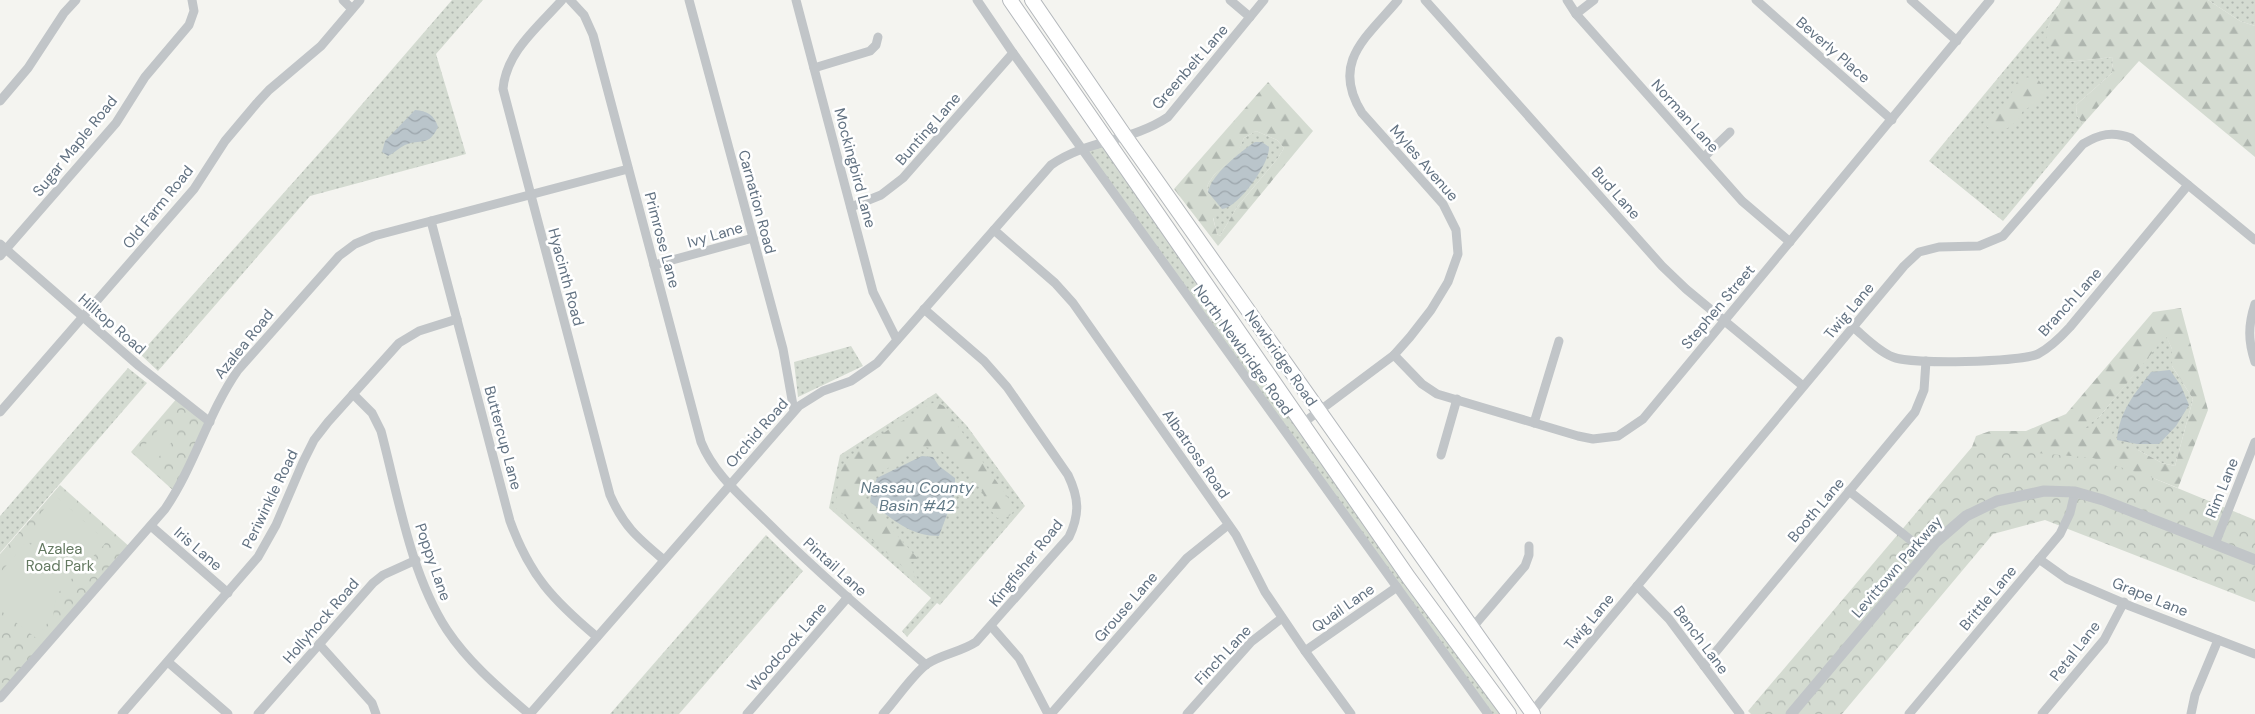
<svg xmlns="http://www.w3.org/2000/svg" width="2255" height="714" font-family="'DM Sans',sans-serif">
	<defs>
		<pattern id="grass-dots" width="8" height="8" patternUnits="userSpaceOnUse" patternTransform="scale(1.25)"><rect width="8" height="8" fill="#d4dbd1"/><path d="M2 2h.1M6 6h.1" fill="none" stroke="#afb6af" stroke-width="1.8" stroke-linecap="round"/></pattern>
		<pattern id="forest-firs" width="22" height="20" patternUnits="userSpaceOnUse" patternTransform="scale(1.25)"><rect width="22" height="20" fill="#d4dbd1"/><path d="M5 1l3.5 6h-7zM16 11l3.5 6h-7z" fill="#afb6af"/></pattern>
		<pattern id="park-crowns" width="20" height="18" patternUnits="userSpaceOnUse" patternTransform="scale(1.25)"><rect width="20" height="18" fill="#d4dbd1"/><path d="M2 6a3 3 0 1 1 6 0M12 15a3 3 0 1 1 6 0" fill="none" stroke="#afb6af"/></pattern>
		<pattern id="water-waves" width="16" height="10" patternUnits="userSpaceOnUse" patternTransform="scale(1.25)"><rect width="16" height="10" fill="#bac5cb"/><path d="M0 5q4-4 8 0t8 0" fill="none" stroke="#9ba4aa"/></pattern>
	</defs>
	<rect width="100%" height="100%" fill="#f4f4f0"/>
	<g fill="url(#grass-dots)">
		<path d="M452 0H483L436 54 466 154 310 196 158 371 140 354 338 132Z"/>
		<path d="M2208 0H2255V26L2240 21Z"/>
		<path d="M2061 2 2047 29 2068 62 2113 57 2112 73 2076 105 2077 116 2083 124 2003 221 1929 161Z"/>
		<path d="M1256 131 1277 140 1284 148 1278 158 1237 207 1220 236 1217 234 1207 192 1208 184 1214 175 1235 156 1244 138Z"/>
		<path d="M1105 144 1507 714H1492L1084 148Z"/>
		<path d="M2166 335 2172 349V366L2193 399 2175 466 2162 463 2138 450H2122L2113 441 2111 435 2079 431 2100 416Z"/>
		<path d="M851 346 863 366 798 397 794 362Z"/>
		<path d="M128 368 147 383 0 553V516Z"/>
		<path d="M936 393 967 426 1025 506 940 605 937 603 907 637 902 631 931 598 829 508 840 455Z"/>
		<path d="M766 535 803 571 679 714H610Z"/>
	</g>
	<g fill="url(#forest-firs)" fill-rule="evenodd">
		<path d="M2061 0H2208L2240 21 2255 26V157L2139 61 2083 124 2077 116 2076 105 2112 73 2113 57 2068 62 2046 45 2047 29Z"/>
		<path d="M2035 77C2042 83 2045 88 2044 98L2023 111 2018 120 2008 128 1993 130 1982 124 2008 100 2019 78Z"/>
		<path d="M1268 82 1313 131 1218 246 1174 189ZM1256 131 1277 140 1284 148 1278 158 1237 207 1220 236 1217 234 1213 218 1219 209 1207 192 1208 184 1214 175 1236 156 1244 138Z"/>
		<path d="M2181 308 2208 410 2178 488 2153 478 1972 447 1976 436 1990 431H2026L2066 414 2153 312ZM2166 336 2172 349V366L2193 399 2175 466 2162 463 2138 450 2122 449C2114 442 2110 438 2114 427 2103 423 2091 426 2082 430L2100 416Z"/>
		<path d="M935 402 944 406 1013 505 1014 511 1008 517 997 518 989 508 978 482 962 471 952 458 939 450 925 447 914 451 870 480 864 498 919 560 908 563 919 581 836 508C837 493 837 475 845 462 852 452 921 408 935 402Z"/>
	</g>
	<g fill="url(#park-crowns)">
		<path d="M178 397 210 422 176 493 131 452Z"/>
		<path d="M1972 447 2093 458 2153 478 2255 520V602L2045 520 1993 534 1842 714H1751L1748 711Z"/>
		<path d="M60 485 131 548 0 698V554Z"/>
	</g>
	<g fill="#d4dbd1">
		<path d="M164 423 178 435 151 466 137 454Z"/>
		<path d="M55 495 106 541 104 545 59 592 57 591 53 616 36 638 0 610V573L27 541 31 545 37 518Z"/>
	</g>
	<g fill="url(#water-waves)">
		<path d="M415 110C428 111 434 115 438 127 428 148 421 138 405 145 399 148 394 153 388 156L382 152 385 141Z"/>
		<path d="M1255 142H1262L1269 147C1270 163 1239 207 1222 209L1208 192C1211 175 1240 152 1255 142Z"/>
		<path d="M2170 370 2181 386 2189 405 2176 426 2159 444H2137L2117 440C2119 412 2135 393 2151 372Z"/>
		<path d="M922 456 933 457 939 466 955 478V493L939 536C910 536 892 519 870 502L872 490 877 478Z"/>
	</g>
	<g fill="none" stroke-linecap="round" stroke-linejoin="round">
		<g stroke="#b4b8bc" stroke-width="16">
			<g id="primary">
				<path d="M1010 0 1409 578 1509 714"/>
				<path d="M1032 0 1125 136 1533 714"/>
			</g>
		</g>
		<g stroke="#c1c5c8" stroke-width="9">
			<path d="M343 0 352 9"/>
			<path d="M562 0C538 27 506 52 503 89L610 495C624 527 638 538 664 560"/>
			<path d="M570 0 584 15 593 35 701 442C714 474 741 496 765 520 816 571 871 618 926 665"/>
			<path d="M689 0 783 349 794 411"/>
			<path d="M796 0 873 292 897 340"/>
			<path d="M977 0 1013 53 1488 714"/>
			<path d="M1230 0 1250 17"/>
			<path d="M1425 0 1662 266 1686 289 1803 386"/>
			<path d="M1567 0 1576 14 1742 201 1790 242"/>
			<path d="M1756 0 1892 120"/>
			<path d="M1911 0 1957 41"/>
			<path d="M1576 14 1594 0"/>
			<path d="M814 68 870 51 876 45 878 37"/>
			<path d="M0 101 28 68 64 13 76 0"/>
			<path d="M1704 157 1730 132"/>
			<path d="M851 207 881 195 903 178 1013 53"/>
			<path d="M431 221 510 521C530 576 553 600 597 637"/>
			<path d="M994 230 1055 283 1073 303 1236 535 1265 592 1305 651 1351 714"/>
			<path d="M0 244 139 366 210 422"/>
			<path d="M0 256 116 123 145 77 189 25 194 11 192 0"/>
			<path d="M654 265 753 238"/>
			<path d="M2255 304C2248 325 2248 341 2255 362"/>
			<path d="M1853 327C1865 337 1878 351 1893 357 1912 365 2019 362 2038 354 2051 347 2060 338 2070 327L2188 185"/>
			<path d="M1394 355 1422 384 1437 394 1578 436 1593 439 1618 436 1643 419 1990 0"/>
			<path d="M353 394 372 413 381 431C398 495 410 573 447 630 469 663 499 688 529 714"/>
			<path d="M0 412 194 189 225 141 257 103 269 90 321 46 360 0"/>
			<path d="M1303 423 1394 355 1410 337 1431 310 1448 282 1458 254 1456 230 1443 204 1362 113C1330 62 1367 37 1398 0"/>
			<path d="M1534 423 1559 341"/>
			<path d="M1441 455 1457 399"/>
			<path d="M1849 491 1927 553"/>
			<path d="M151 526 228 593"/>
			<path d="M2215 544 2255 442"/>
			<path d="M2039 559 2067 579 2130 606 2255 654"/>
			<path d="M1637 586 1669 619 1740 714"/>
			<path d="M991 626 1019 658 1048 714"/>
			<path d="M1472 628 1525 566 1529 555V546"/>
			<path d="M319 644 372 703 376 714"/>
			<path d="M1305 651 1397 587"/>
			<path d="M168 662 228 714"/>
			<path d="M1704 666 1915 412 1924 390 1926 361"/>
			<path d="M0 698 165 509C195 465 208 413 238 370L339 256 355 244 374 236 628 169"/>
			<path d="M1532 712 1904 266 1919 252 1939 247 1979 246 2003 236 2083 144C2100 134 2112 131 2131 138L2255 240"/>
			<path d="M122 714 258 557 276 525 303 462 314 440 328 422 399 343 419 331 457 319"/>
			<path d="M258 714 373 583 383 575 416 560"/>
			<path d="M530 714 799 406 823 391 851 381 877 363 1051 165C1088 139 1131 142 1168 117L1264 0"/>
			<path d="M747 714 848 597"/>
			<path d="M883 714C895 701 913 674 927 664 942 654 961 652 976 642L1069 537C1080 514 1079 498 1068 475L1007 387 984 361 924 309"/>
			<path d="M1051 714 1187 558 1228 525"/>
			<path d="M1187 714 1251 642 1282 618"/>
			<path d="M1909 714 2060 534 2070 513 2075 492"/>
			<path d="M2042 714 2104 640 2124 602"/>
			<path d="M2191 714 2195 695 2218 640"/>
		</g>
		<path stroke="#c1c5c8" stroke-width="11" d="M1791 714 1936 542 1966 516 1997 501 2044 491 2075 492 2103 500 2255 560"/>
		<use href="#primary" stroke="#fff" stroke-width="14"/>
	</g>
	<g text-anchor="middle" dominant-baseline="central" stroke-width="5" stroke-linejoin="round" paint-order="stroke">
		<g font-size="15" fill="#627282" stroke="#fff">
			<text transform="translate(1833 50) rotate(41)">Beverly Place</text>
			<text transform="translate(1190 67) rotate(-49)">Greenbelt Lane</text>
			<text transform="translate(1685 116) rotate(48)">Norman Lane</text>
			<text transform="translate(928 129) rotate(-49)">Bunting Lane</text>
			<text transform="translate(75 146) rotate(-51)">Sugar Maple Road</text>
			<text transform="translate(1424 163) rotate(49)">Myles Avenue</text>
			<text transform="translate(855 168) rotate(75)">Mockingbird Lane</text>
			<text transform="translate(1616 193) rotate(48)">Bud Lane</text>
			<text transform="translate(757 202) rotate(75)">Carnation Road</text>
			<text transform="translate(158 207) rotate(-51)">Old Farm Road</text>
			<text transform="translate(715 235) rotate(-16)">Ivy Lane</text>
			<text transform="translate(662 240) rotate(75)">Primrose Lane</text>
			<text transform="translate(566 277) rotate(75)">Hyacinth Road</text>
			<text transform="translate(2070 302) rotate(-48)">Branch Lane</text>
			<text transform="translate(1718 307) rotate(-50)">Stephen Street</text>
			<text transform="translate(1849 311) rotate(-50)">Twig Lane</text>
			<text transform="translate(112 324) rotate(41)">Hilltop Road</text>
			<text transform="translate(244 344) rotate(-51)">Azalea Road</text>
			<text transform="translate(1243 350) rotate(54)">North Newbridge Road</text>
			<text transform="translate(1281 358) rotate(55)">Newbridge Road</text>
			<text transform="translate(757 433) rotate(-49)">Orchid Road</text>
			<text transform="translate(503 438) rotate(75)">Buttercup Lane</text>
			<text transform="translate(1196 454) rotate(55)">Albatross Road</text>
			<text transform="translate(2222 488) rotate(-68)">Rim Lane</text>
			<text transform="translate(270 499) rotate(-64)">Periwinkle Road</text>
			<text transform="translate(1816 510) rotate(-50)">Booth Lane</text>
			<text transform="translate(198 549) rotate(41)">Iris Lane</text>
			<text transform="translate(433 562) rotate(71)">Poppy Lane</text>
			<text transform="translate(1026 563) rotate(-51)">Kingfisher Road</text>
			<text transform="translate(835 567) rotate(42)">Pintail Lane</text>
			<text transform="translate(1897 567) rotate(-49)">Levittown Parkway</text>
			<text transform="translate(2150 597) rotate(22)">Grape Lane</text>
			<text transform="translate(1988 598) rotate(-50)">Brittle Lane</text>
			<text transform="translate(1126 607) rotate(-49)">Grouse Lane</text>
			<text transform="translate(1343 608) rotate(-35)">Quail Lane</text>
			<text transform="translate(321 621) rotate(-49)">Hollyhock Road</text>
			<text transform="translate(1589 622) rotate(-50)">Twig Lane</text>
			<text transform="translate(1701 640) rotate(53)">Bench Lane</text>
			<text transform="translate(787 647) rotate(-49)">Woodcock Lane</text>
			<text transform="translate(2075 651) rotate(-52)">Petal Lane</text>
			<text transform="translate(1223 655) rotate(-47)">Finch Lane</text>
		</g>
		<g font-size="15" fill="#647961" stroke="#fff">
			<text x="60" y="549">Azalea<tspan x="60" dy="17">Road Park</tspan></text>
		</g>
		<g font-size="16" font-style="italic" fill="#627a87" stroke="#fff">
			<text x="917" y="487">Nassau County<tspan x="917" dy="18">Basin #42</tspan></text>
		</g>
	</g>
</svg>
